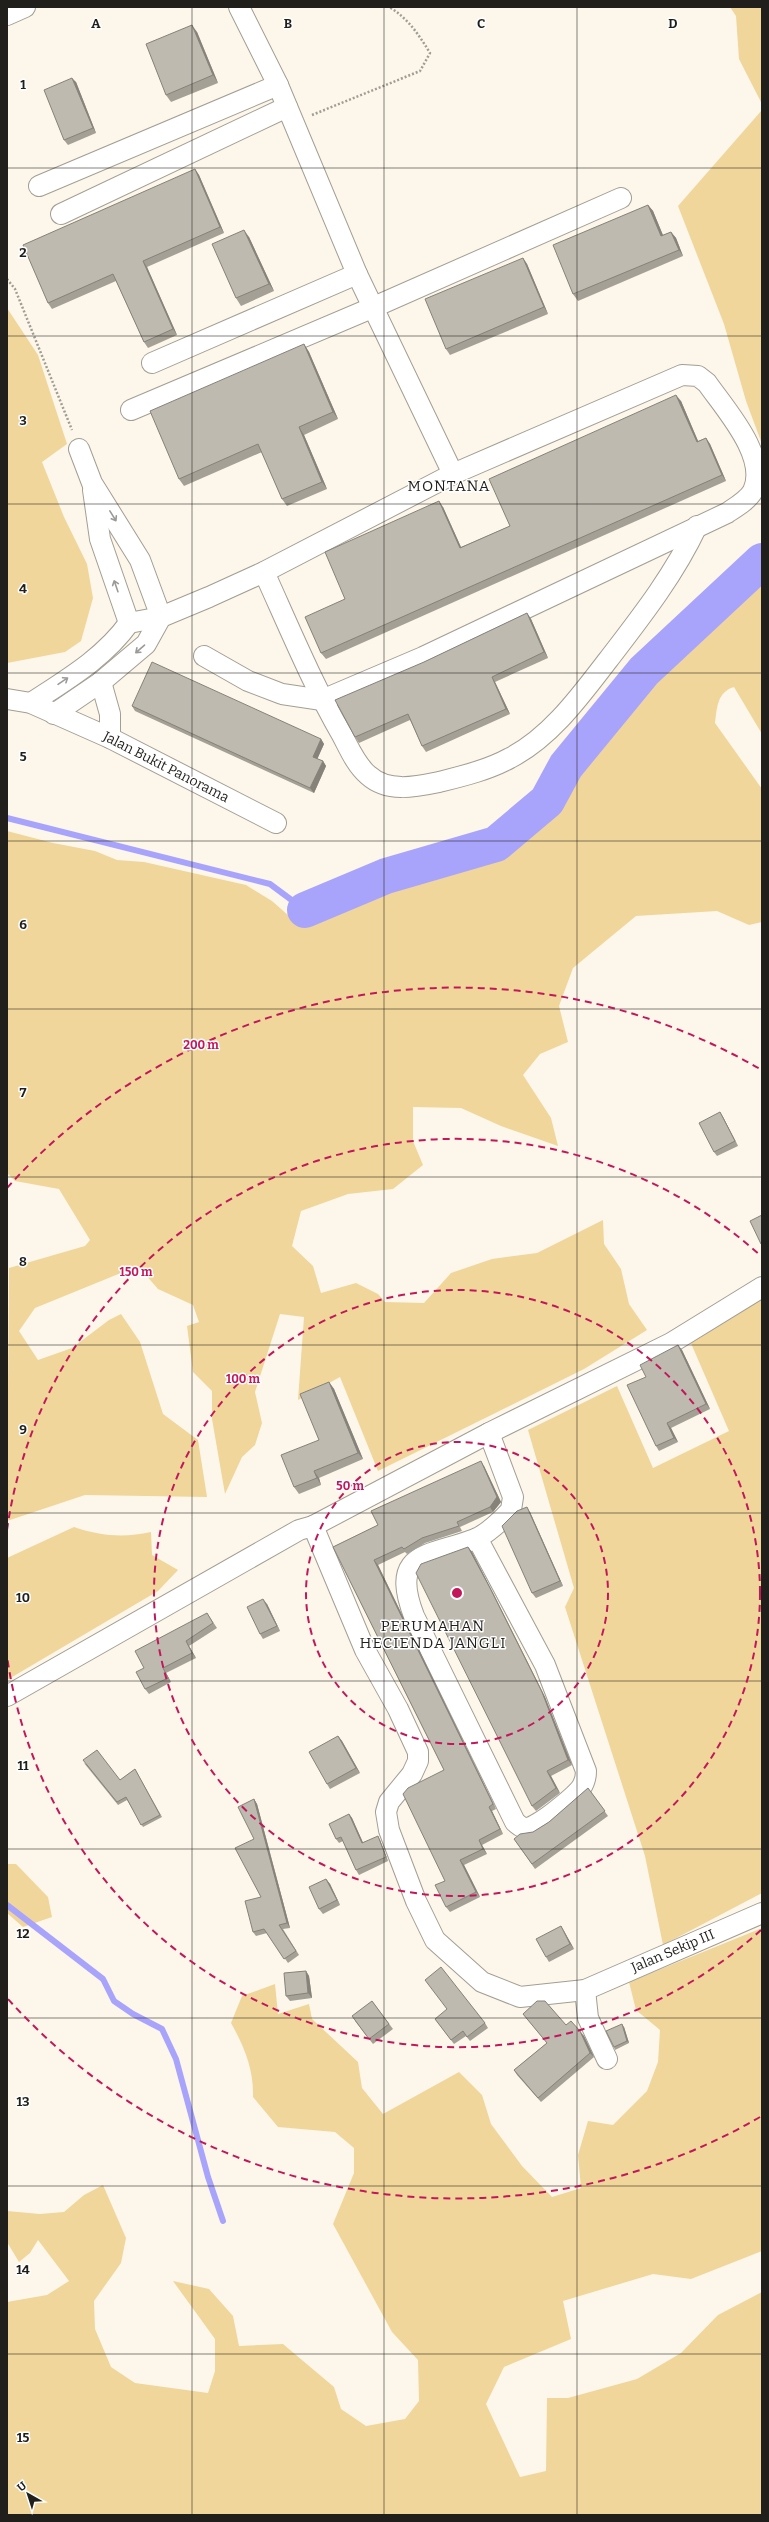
<svg xmlns="http://www.w3.org/2000/svg" width="769" height="2522" font-family="Bitter,serif">
	<rect width="100%" height="100%" fill="#fcf7ea"/>
	<g fill="#f0d69a">
		<path d="M730 7H762V104L739 59 736 16Z"/>
		<path d="M762 110V444L746 401 724 324 678 206Z"/>
		<path d="M7 308 38 355 67 444 42 462 64 517 87 564 93 598 81 641 65 652 7 663Z"/>
		<path d="M762 572V734L734 687C717 692 717 708 715 723L762 789V922L749 925 717 911 636 916 573 968 559 1006 568 1042 540 1054 523 1075 551 1118 558 1146 501 1126 461 1108 413 1107V1141L423 1165 393 1189 348 1194 301 1211 292 1246 313 1266 321 1293 356 1283 378 1294 385 1302 424 1303 451 1273 492 1259 537 1253 603 1220 604 1244 621 1269 629 1304 647 1330 584 1369 378 1471 340 1377 298 1400 304 1317 280 1314 255 1392 262 1423 255 1445 242 1457 225 1494 212 1419V1391L193 1372 187 1326 199 1322 193 1305 158 1289 138 1266 35 1308 19 1331 38 1360 72 1348 109 1320 121 1314 140 1342 163 1414 198 1440 207 1497 85 1495 7 1521 9 1268 85 1246 90 1240 59 1189 15 1181 7 1173V831L53 843 95 851 117 860 144 862 246 885 272 901 289 916 306 920 330 912 355 894 436 873 467 868 501 852 527 831 563 793 569 778 592 747 699 633Z"/>
		<path d="M762 1297V1893L663 1945 645 1856 565 1607 574 1588 528 1430 617 1386 653 1468 729 1431 690 1341Z"/>
		<path d="M74 1527C100 1536 124 1538 151 1532L152 1555 178 1570 158 1591 7 1680V1558Z"/>
		<path d="M7 1864H16L48 1897 52 1917 23 1927 7 1913Z"/>
		<path d="M762 1928V2251L691 2279 653 2274 563 2301 571 2339 504 2367 486 2404 520 2477 546 2471 547 2398H568L637 2379 681 2353 718 2315 762 2292V2515H7V2302L47 2295 69 2281 38 2240 30 2253 19 2262 7 2242V2211L40 2214 64 2212 84 2195 103 2185 126 2238 121 2263 94 2301 95 2329 111 2367 135 2383 208 2393 215 2371V2339L173 2281 209 2289 233 2316 239 2346 283 2344 334 2387 341 2409 366 2426 405 2419 419 2401 418 2360 392 2332 333 2224 354 2173V2148L335 2132 278 2127 253 2097C254 2070 244 2046 231 2023L242 1996 275 1984 278 2014 309 2004 312 2019 358 2062 362 2088 383 2114 459 2072 482 2095 491 2124 522 2166 552 2197 581 2188 578 2155 588 2121 613 2125 647 2091 658 2062 660 2030 636 2010 629 1982Z"/>
	</g>
	<g fill="none" stroke-linecap="round" stroke-linejoin="round">
		<g stroke="#a9a4fb" stroke-width="6">
			<path d="M7 818 270 884 305 910"/>
			<path d="M7 1905 103 1979 114 2001 133 2014 162 2029 176 2059 208 2177 223 2221"/>
		</g>
		<path stroke="#a9a4fb" stroke-width="36" d="M305 910 386 876 496 844 547 801 566 766 644 671 762 561"/>
		<g stroke="#a39e92" stroke-width="22">
			<g id="minor">
				<path d="M239 7 278 85 357 274 453 474"/>
				<path d="M7 15 25 7"/>
				<path d="M39 186 278 85"/>
				<path d="M61 214 287 107"/>
				<path d="M152 363 357 274"/>
				<path d="M131 410 374 307 621 198"/>
				<path d="M93 490 100 539 129 623"/>
				<path d="M264 572C289 627 312 683 342 735 349 748 356 765 368 775 388 793 415 787 439 782 463 776 488 770 510 758 551 737 581 695 608 660 641 617 674 575 697 526"/>
				<path d="M129 623 161 617 209 597 264 572 453 474 682 375 698 376 707 383C725 409 769 457 753 491 748 500 736 507 727 513L423 657 322 700 282 694 248 681 204 656"/>
				<path d="M101 682 110 714V738"/>
				<path d="M7 699 31 703 110 738 276 823"/>
				<path d="M31 703C66 680 104 658 129 623"/>
				<path d="M54 714 101 682 146 644 161 617 140 560 92 483 79 449"/>
				<path d="M313 1526 365 1650 398 1709 418 1752V1761L412 1774 389 1802 386 1812 389 1830 416 1901 435 1940 482 1982 520 1997 585 1990 762 1913"/>
				<path d="M477 1538 545 1665 586 1771C586 1777 585 1782 581 1788 574 1797 537 1828 526 1828 521 1828 519 1825 515 1822L414 1616C389 1550 429 1557 475 1539 486 1535 504 1518 511 1510L513 1497 489 1433"/>
				<path d="M7 1696 299 1530 313 1526 489 1433 671 1343 762 1287"/>
				<path d="M585 1990 588 2018 607 2059"/>
			</g>
		</g>
		<g stroke="#a19d94" stroke-width="2.5" stroke-dasharray="2 2" stroke-linecap="butt">
			<path d="M312 115 420 71 430 53C419 35 408 18 389 7"/>
			<path d="M7 279 15 289 72 430"/>
		</g>
		<use href="#minor" stroke="#fff" stroke-width="20"/>
	</g>
	<g fill="#a4a096">
		<path d="M197 32 218 83 171 102 166 95Z"/>
		<path d="M76 82 96 133 68 145 64 140Z"/>
		<path d="M195 169 199 175 224 233 147 267 177 335 148 348 144 342 116 281 52 309 48 303Z"/>
		<path d="M648 205 653 211 663 235 671 232 676 238 683 256 578 301 573 294Z"/>
		<path d="M249 237 274 291 241 306 236 298Z"/>
		<path d="M523 258 527 264 548 314 450 355 446 349Z"/>
		<path d="M304 344 309 352 338 419 304 435 327 489 287 506 282 499 262 452 184 486 179 479Z"/>
		<path d="M681 401 698 441 706 438 710 444 726 481 326 659 321 653 345 599 443 507 461 547 510 526Z"/>
		<path d="M527 613 531 619 548 658 495 682 510 714 426 752 422 746 410 720 359 743 355 737 424 662Z"/>
		<path d="M132 706 321 739 324 744 317 759 323 761 326 766 314 793 135 711Z"/>
		<path d="M720 1112 723 1117 738 1146 717 1156 714 1152Z"/>
		<path d="M678 1345 682 1350 710 1409 671 1428 678 1442 659 1451 656 1446 646 1377Z"/>
		<path d="M329 1382 334 1389 363 1459 319 1478 321 1485 299 1494 294 1487 319 1440Z"/>
		<path d="M484 1466 501 1502 493 1512 460 1527 462 1531 425 1543 407 1554 405 1552 378 1565 496 1809 492 1811 503 1834 482 1845 487 1854 464 1865 480 1897 450 1912 446 1907 445 1881 444 1770 333 1547 378 1525Z"/>
		<path d="M530 1512 563 1586 536 1598 532 1593Z"/>
		<path d="M468 1547 472 1552 493 1593 545 1697 572 1765 551 1776 560 1793 536 1811 532 1806Z"/>
		<path d="M267 1604 280 1631 263 1639 260 1634Z"/>
		<path d="M207 1613 217 1628 189 1646 196 1658 166 1673 171 1682 149 1694 145 1689Z"/>
		<path d="M338 1736 342 1741 360 1773 330 1789 327 1784Z"/>
		<path d="M84 1763 120 1780 135 1769 162 1817 143 1827 127 1800 118 1805Z"/>
		<path d="M588 1788 608 1816 535 1869 514 1839 533 1832 549 1822Z"/>
		<path d="M254 1799 257 1804 290 1928 283 1929 299 1955 288 1963 267 1933 256 1936 253 1932 261 1897 254 1839Z"/>
		<path d="M349 1814 352 1818 363 1843 380 1840 388 1861 359 1875 356 1870 343 1841 339 1843 336 1839Z"/>
		<path d="M326 1879 330 1884 340 1905 323 1914 319 1909Z"/>
		<path d="M561 1926 564 1931 574 1949 549 1962 546 1957Z"/>
		<path d="M306 1971 309 1976 312 1998 290 2001 286 1996Z"/>
		<path d="M372 2001 393 2029 373 2044 355 2021Z"/>
		<path d="M523 2014 566 2025 584 2036 594 2057 541 2102 517 2075 514 2070 547 2043Z"/>
		<path d="M435 2019 485 2023 488 2028 470 2041 466 2036 454 2044Z"/>
		<path d="M624 2027 629 2043 615 2050 614 2047Z"/>
	</g>
	<g fill="#86827a">
		<path d="M192 25 197 32 218 83 213 75Z"/>
		<path d="M72 78 76 82 96 133 93 128Z"/>
		<path d="M195 169 199 175 224 233 220 227Z"/>
		<path d="M648 205 653 211 666 243 661 236Z"/>
		<path d="M244 230 249 237 274 291 269 284Z"/>
		<path d="M671 232 676 238 683 256 679 250Z"/>
		<path d="M523 258 527 264 548 314 544 307Z"/>
		<path d="M143 261 147 267 177 335 173 329Z"/>
		<path d="M304 344 309 352 338 419 333 412Z"/>
		<path d="M676 395 681 401 701 448 697 442Z"/>
		<path d="M299 427 304 435 327 489 322 482Z"/>
		<path d="M706 438 710 444 726 481 722 475Z"/>
		<path d="M439 501 443 507 464 554 460 548Z"/>
		<path d="M527 613 531 619 548 658 544 652Z"/>
		<path d="M492 677 495 682 510 714 506 709Z"/>
		<path d="M321 739 324 744 316 762 313 757Z"/>
		<path d="M323 761 326 766 314 793 310 788Z"/>
		<path d="M720 1112 723 1117 738 1146 735 1141Z"/>
		<path d="M678 1345 682 1350 710 1409 706 1404Z"/>
		<path d="M329 1382 334 1389 363 1459 358 1453Z"/>
		<path d="M667 1423 671 1428 678 1442 674 1438Z"/>
		<path d="M481 1461 484 1466 501 1502 493 1512 490 1507Z"/>
		<path d="M314 1471 319 1478 321 1485 317 1478Z"/>
		<path d="M527 1507 530 1512 563 1586 560 1581Z"/>
		<path d="M468 1547 472 1552 493 1593 545 1697 572 1765 568 1760Z"/>
		<path d="M374 1560 378 1565 496 1809 493 1804Z"/>
		<path d="M263 1599 267 1604 280 1631 277 1626Z"/>
		<path d="M186 1641 189 1646 196 1658 192 1653Z"/>
		<path d="M163 1668 166 1673 171 1682 168 1678Z"/>
		<path d="M338 1736 342 1741 360 1773 356 1768Z"/>
		<path d="M547 1771 551 1776 560 1793 556 1788Z"/>
		<path d="M254 1799 257 1804 290 1928 287 1923Z"/>
		<path d="M489 1807 492 1811 503 1834 500 1829Z"/>
		<path d="M349 1814 352 1818 365 1847 362 1843Z"/>
		<path d="M378 1836 380 1840 388 1861 386 1857Z"/>
		<path d="M479 1840 482 1845 487 1854 483 1849Z"/>
		<path d="M460 1860 464 1865 480 1897 476 1892Z"/>
		<path d="M326 1879 330 1884 340 1905 337 1900Z"/>
		<path d="M561 1926 564 1931 574 1949 570 1944Z"/>
		<path d="M306 1971 309 1976 312 1998 308 1993Z"/>
		<path d="M622 2024 624 2027 629 2043 627 2041Z"/>
		<path d="M580 2031 584 2036 594 2057 590 2053Z"/>
	</g>
	<g fill="#bfbaaf" stroke="#86827a">
		<path d="M192 25 213 75 166 95 146 44Z"/>
		<path d="M72 78 93 128 64 140 44 90Z"/>
		<path d="M195 169 220 227 143 261 173 329 144 342 113 274 48 303 23 245Z"/>
		<path d="M648 205 661 236 671 232 679 250 573 294 553 245Z"/>
		<path d="M244 230 269 284 236 298 212 244Z"/>
		<path d="M523 258 544 307 446 349 425 299Z"/>
		<path d="M304 344 333 412 299 427 322 482 282 499 258 444 179 479 150 411Z"/>
		<path d="M676 395 697 442 706 438 722 475 321 653 305 617 345 599 325 552 439 501 460 548 510 526 489 479Z"/>
		<path d="M527 613 544 652 492 677 506 709 422 746 408 714 355 737 335 700 424 662Z"/>
		<path d="M152 662 321 739 313 757 323 761 310 788 132 706Z"/>
		<path d="M720 1112 735 1141 714 1152 699 1123Z"/>
		<path d="M762 1215V1244H761L750 1221Z"/>
		<path d="M678 1345 706 1404 667 1423 674 1438 656 1446 627 1385 646 1377 640 1365Z"/>
		<path d="M329 1382 358 1453 314 1471 317 1478 294 1487 281 1455 319 1440 300 1394Z"/>
		<path d="M481 1461 497 1497 490 1507 457 1522 459 1526 422 1538 404 1549 402 1547 374 1560 493 1804 489 1807 500 1829 479 1840 483 1849 460 1860 476 1892 446 1907 435 1885 445 1881 403 1794 408 1788 444 1770 333 1547 378 1525 371 1511Z"/>
		<path d="M527 1507 560 1581 532 1593 502 1526 517 1511Z"/>
		<path d="M468 1547 490 1588 542 1692 568 1760 547 1771 556 1788 532 1806 416 1573 421 1564Z"/>
		<path d="M263 1599 277 1626 260 1634 247 1607Z"/>
		<path d="M207 1613 213 1623 186 1641 192 1653 163 1668 168 1678 145 1689 136 1672 144 1668 135 1651Z"/>
		<path d="M338 1736 356 1768 327 1784 309 1752Z"/>
		<path d="M97 1750 120 1780 135 1769 160 1815 141 1825 126 1797 117 1802 83 1760Z"/>
		<path d="M588 1788 605 1811 532 1864 514 1839 520 1834 533 1832 549 1822Z"/>
		<path d="M254 1799 287 1923 279 1925 296 1951 284 1959 264 1929 253 1932 245 1901 261 1897 235 1848 254 1839 238 1807Z"/>
		<path d="M349 1814 362 1843 378 1836 386 1857 356 1870 341 1837 336 1839 329 1824Z"/>
		<path d="M326 1879 337 1900 319 1909 309 1887Z"/>
		<path d="M561 1926 570 1944 546 1957 536 1939Z"/>
		<path d="M441 1967 485 2023 467 2037 463 2031 451 2040 435 2019 447 2009 425 1980Z"/>
		<path d="M306 1971 308 1993 286 1996 284 1973Z"/>
		<path d="M372 2001 389 2024 369 2039 352 2016Z"/>
		<path d="M537 2001H545L566 2025 571 2021 580 2031 590 2053 538 2098 514 2070 547 2043 523 2014Z"/>
		<path d="M622 2024 627 2041 614 2047 606 2031Z"/>
	</g>
	<defs><path id="oneway-shaft" d="M-6 0H5M1.5-3L5.5 0L1.5 3" fill="none" stroke-width="1.6" stroke-linecap="round" stroke-linejoin="round"/></defs>
	<g stroke="#9b9a98">
		<use href="#oneway-shaft" transform="translate(113 516) rotate(58)"/>
		<use href="#oneway-shaft" transform="translate(116 586) rotate(-109)"/>
		<use href="#oneway-shaft" transform="translate(140 649) rotate(139)"/>
		<use href="#oneway-shaft" transform="translate(63 681) rotate(-34)"/>
	</g>
	<path fill="none" stroke="#211f1b" stroke-width="1" stroke-opacity="0.55" d="M192 7V2515M384 7V2515M577 7V2515M7 168H762M7 336H762M7 504H762M7 673H762M7 841H762M7 1009H762M7 1177H762M7 1345H762M7 1513H762M7 1681H762M7 1849H762M7 2018H762M7 2186H762M7 2354H762"/>
	<g fill="none" stroke="#c2185b" stroke-width="2" stroke-dasharray="7 5">
		<circle cx="457" cy="1593" r="151"/>
		<circle cx="457" cy="1593" r="303"/>
		<path d="M761 1930A454 454 0 0 1 7 1656M7 1530A454 454 0 0 1 761 1256"/>
		<path d="M760 2117A605 605 0 0 1 7 1998M7 1188A605 605 0 0 1 760 1069"/>
	</g>
	<g text-anchor="middle" dominant-baseline="central" stroke-width="3" stroke-linejoin="round" paint-order="stroke">
		<g font-size="14" fill="#211f1b" stroke="#fff">
			<text transform="translate(166 767) rotate(27)">Jalan Bukit Panorama</text>
			<text transform="translate(673 1951) rotate(-23)">Jalan Sekip III</text>
		</g>
		<g font-size="15" letter-spacing="1" fill="#211f1b" stroke="#fff">
			<text x="449" y="486">MONTANA</text>
			<text x="433" y="1626">PERUMAHAN<tspan x="433" dy="17">HECIENDA JANGLI</tspan></text>
		</g>
	</g>
	<g font-size="13" text-anchor="middle" font-weight="bold" fill="#211f1b" stroke="#fff" stroke-width="3" stroke-linejoin="round" paint-order="stroke">
		<text x="96" y="28">A</text>
		<text x="288" y="28">B</text>
		<text x="481" y="28">C</text>
		<text x="673" y="28">D</text>
		<text x="23" y="89">1</text>
		<text x="23" y="257">2</text>
		<text x="23" y="425">3</text>
		<text x="23" y="593">4</text>
		<text x="23" y="761">5</text>
		<text x="23" y="929">6</text>
		<text x="23" y="1097">7</text>
		<text x="23" y="1266">8</text>
		<text x="23" y="1434">9</text>
		<text x="23" y="1602">10</text>
		<text x="23" y="1770">11</text>
		<text x="23" y="1938">12</text>
		<text x="23" y="2106">13</text>
		<text x="23" y="2274">14</text>
		<text x="23" y="2442">15</text>
	</g>
	<circle cx="457" cy="1593" r="6" fill="#c2185b" stroke="#fff" stroke-width="2"/>
	<g font-size="12" text-anchor="middle" font-weight="bold" fill="#c2185b" stroke="#fff" stroke-width="3" stroke-linejoin="round" paint-order="stroke">
		<text x="201" y="1049">200 m</text>
		<text x="136" y="1276">150 m</text>
		<text x="243" y="1383">100 m</text>
		<text x="350" y="1490">50 m</text>
	</g>
	<rect width="769" height="2522" fill="none" stroke="#211f1b" stroke-width="16"/>
	<g transform="translate(28 2494) rotate(321)" stroke="#ffffff" stroke-width="3" paint-order="stroke">
	<path d="M0-3L7 15L0 10L-7 15Z" fill="#211f1b"/>
	<text y="-6" font-size="11" font-weight="bold" text-anchor="middle" fill="#211f1b">U</text>
	</g>
</svg>
